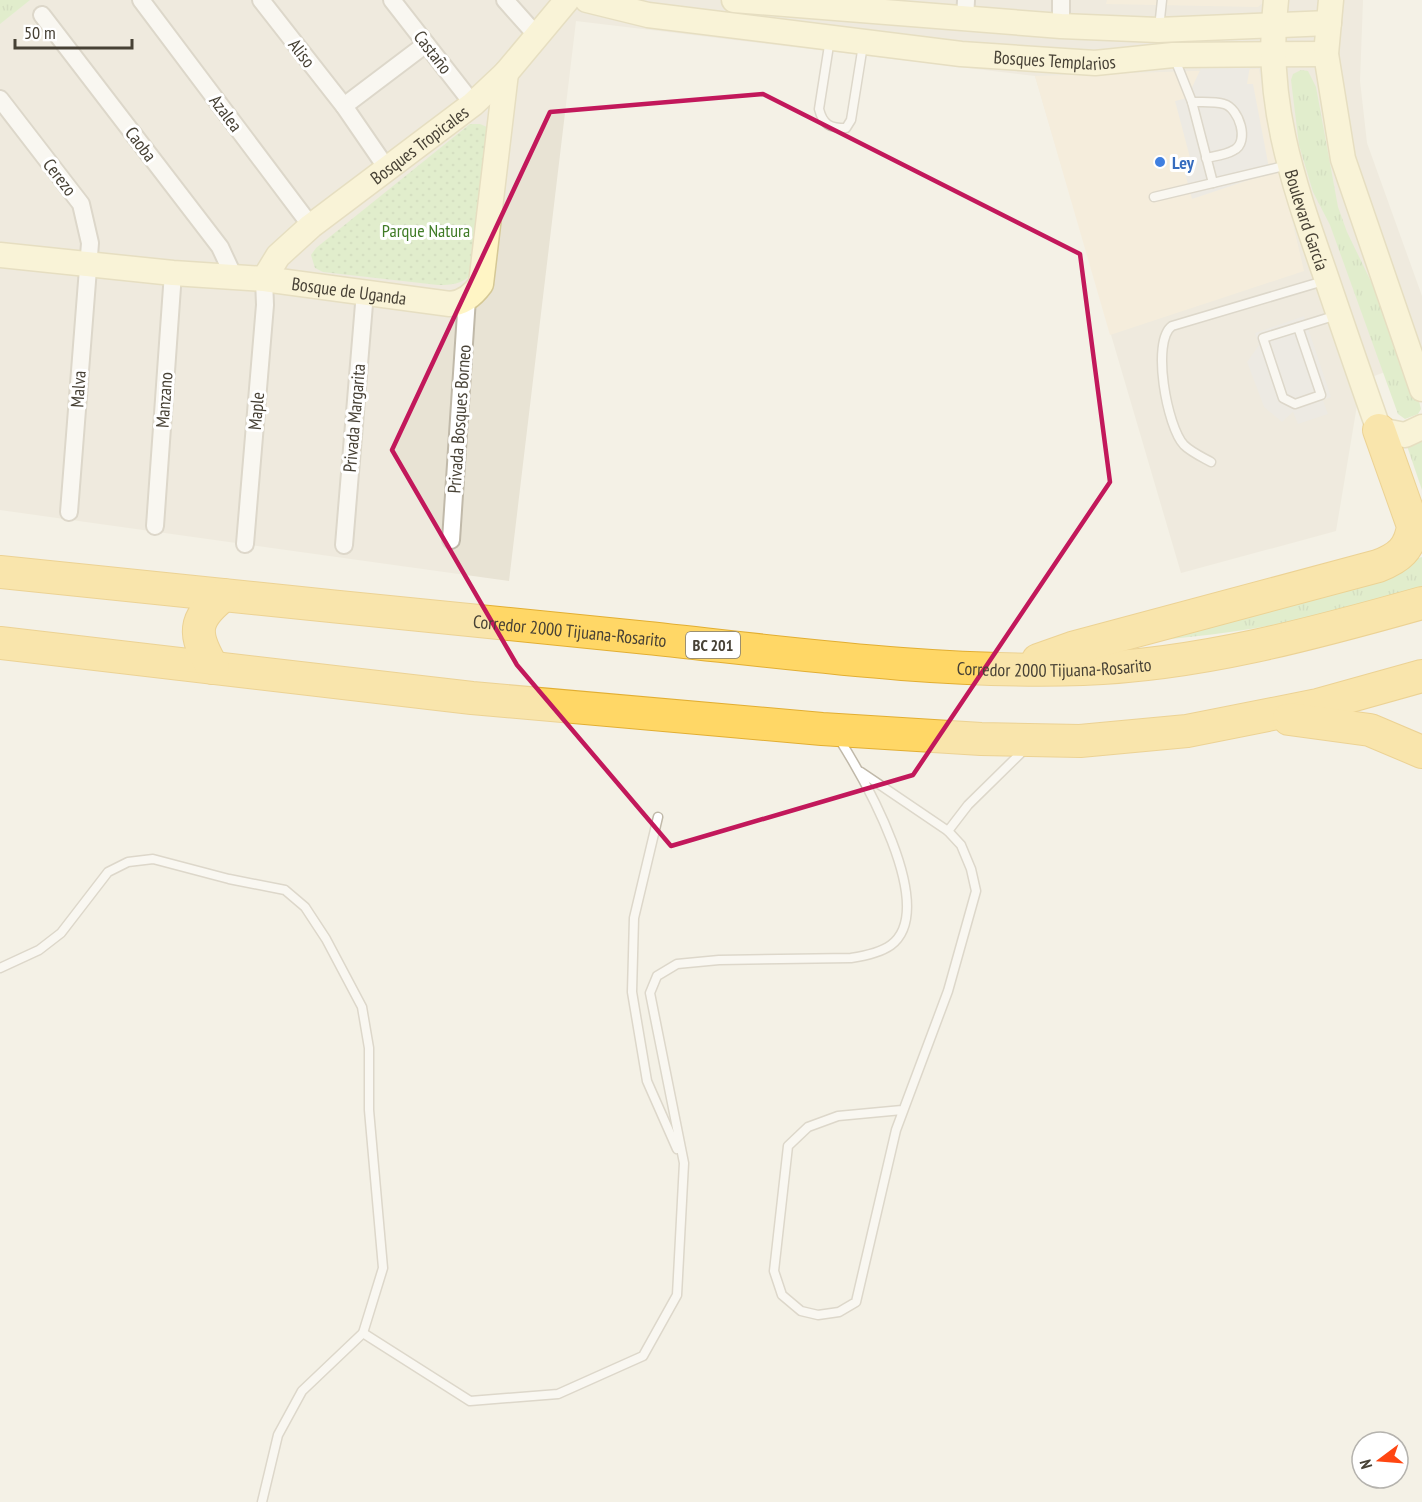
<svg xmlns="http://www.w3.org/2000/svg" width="1422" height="1502" font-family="'PT Sans Narrow',sans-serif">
	<defs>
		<pattern id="grass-tufts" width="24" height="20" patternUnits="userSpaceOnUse" patternTransform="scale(1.5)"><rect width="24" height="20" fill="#cae9ae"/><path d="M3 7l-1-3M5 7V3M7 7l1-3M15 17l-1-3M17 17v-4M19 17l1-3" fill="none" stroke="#afc996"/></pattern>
		<pattern id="park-dots" width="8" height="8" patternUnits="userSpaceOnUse" patternTransform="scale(1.5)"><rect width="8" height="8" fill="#cae9ae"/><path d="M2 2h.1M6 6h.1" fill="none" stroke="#afc996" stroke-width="1.8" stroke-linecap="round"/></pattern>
	</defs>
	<rect width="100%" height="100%" fill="#f4f1e6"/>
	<path fill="#e8e3d4" d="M0 0H1363L1360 81 1367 143 1422 296V358L1361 381 1336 531 1181 573 1035 76 576 21 509 581 0 510Z"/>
	<g fill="#f6e9d1">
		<path d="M1107 0H1266L1258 7 1106 4Z"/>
		<path d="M1259 69 1264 101 1304 271 1110 335 1035 76Z"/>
	</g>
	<g fill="url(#grass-tufts)">
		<path d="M0 0H30L0 24Z"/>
		<path d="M1301 70 1308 71 1316 87 1338 207 1347 232 1395 331 1419 401 1421 409 1418 414 1405 419 1398 414 1330 225 1313 192 1299 145 1291 80 1293 74Z"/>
		<path d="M1422 436V490L1405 440Z"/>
		<path d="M1422 557V586C1322 622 1216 637 1110 644Z"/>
	</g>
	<path fill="url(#park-dots)" d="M470 124H480L487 127 490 136 476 269C465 283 456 285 438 285L323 272 315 268 311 255 316 248Z"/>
	<g fill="#e5e3df">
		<path d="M1203 64 1250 66 1247 84H1253L1270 173 1192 199 1185 173H1194L1175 101 1187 98Z"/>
		<path d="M1304 316 1331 397 1323 400 1328 414 1298 424 1293 412 1282 422 1264 407 1247 362 1259 345 1255 333Z"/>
	</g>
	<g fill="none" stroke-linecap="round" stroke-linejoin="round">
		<g stroke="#c0b9a9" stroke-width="11">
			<g id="lane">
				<path d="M1159 28 1162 0"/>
				<path d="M830 39 819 109C823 125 830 128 846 128L851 120 863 45"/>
				<path d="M1174 57 1192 102 1213 183"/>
				<path d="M1192 102C1202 102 1215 101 1224 104 1239 108 1250 142 1234 150 1226 155 1215 156 1206 158"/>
				<path d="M1154 197 1288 165"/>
				<path d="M1298 327 1321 395 1295 404 1283 398 1263 338 1337 315"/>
				<path d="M1211 462C1202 457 1191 452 1184 445 1167 427 1151 341 1172 326L1327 280"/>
				<path d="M861 772 948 831 961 845 971 869 976 891 948 991 896 1130 856 1302 839 1312 818 1315 801 1311 782 1295 774 1271 788 1146 808 1127 838 1116 902 1110"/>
				<path d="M658 817 634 918 632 992 647 1081 677 1149"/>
				<path d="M948 831 968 805 1026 748"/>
				<path d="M0 968 39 950 61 933 108 872 128 862 153 859 229 879 285 890 305 907 326 939 362 1007 369 1048V1110L383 1268 363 1333 302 1391 278 1435 262 1502"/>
				<path d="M363 1333 470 1401 558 1394 643 1356 677 1295 684 1163 650 993 657 976 677 964 719 960 851 958C864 956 880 953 891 945 940 908 862 775 838 737"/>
			</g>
		</g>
		<g stroke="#c0b9a9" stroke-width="20">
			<g id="street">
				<path d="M141 0 311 226"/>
				<path d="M261 0 344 106 388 170"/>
				<path d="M392 0 473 104"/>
				<path d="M505 0 538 37"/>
				<path d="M42 15 220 247 234 277"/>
				<path d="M965 19 966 0"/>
				<path d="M1061 26V0"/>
				<path d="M0 99 81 204 90 243 69 512"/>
				<path d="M344 106 426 44"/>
				<path d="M155 526 173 273"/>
				<path d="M451 540 467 298"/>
				<path d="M245 544 265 305 264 279"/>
				<path d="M344 545 365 292"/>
			</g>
		</g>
		<g stroke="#d5c895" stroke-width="27">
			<g id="secondary">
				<path id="s1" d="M587 0 648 15 961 54 1095 63 1173 55 1326 54"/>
				<path d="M734 0 1061 26 1158 30 1329 23"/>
				<path id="s2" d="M1276 0C1264 99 1292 179 1324 271 1342 324 1360 377 1379 430L1405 435 1422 427"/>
				<path d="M1331 0 1326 54 1343 159 1422 389"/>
				<path id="s3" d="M0 255 173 273 264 279 450 304C464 303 473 295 481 284L506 73"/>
				<path id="s4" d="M264 279 278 256 311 226 473 104 506 73 567 0"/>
			</g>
		</g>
		<g stroke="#e2ae32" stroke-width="34">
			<g id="highway">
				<path id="s5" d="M0 572C213 594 425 616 638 637 783 652 937 674 1083 669 1198 665 1312 634 1422 603"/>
				<path d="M0 643 472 698 822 729 981 739 1080 741 1187 731 1318 705 1422 676"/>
				<path d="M1038 660 1072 648 1378 566C1399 558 1410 549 1413 526L1379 430"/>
				<path d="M213 668C193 634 192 620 224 595"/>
				<path d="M1289 719 1370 730 1422 752"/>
			</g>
		</g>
		<use href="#lane" stroke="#fff" stroke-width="8"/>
		<use href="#street" stroke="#fff" stroke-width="16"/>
		<use href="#secondary" stroke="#fff5c5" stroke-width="24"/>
		<use href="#highway" stroke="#ffd766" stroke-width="32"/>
	</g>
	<path d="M0 0H1422V1502H0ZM763 94 1080 254 1110 482 913 775 671 846 517 665 392 450 550 112Z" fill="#f4f1e6" fill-opacity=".55" fill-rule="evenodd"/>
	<path fill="none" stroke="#c2185b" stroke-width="4.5" stroke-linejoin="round" d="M763 94 1080 254 1110 482 913 775 671 846 517 665 392 450 550 112Z"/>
	<circle fill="#3f7fe0" stroke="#fff" stroke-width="2" cx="1160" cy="162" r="6"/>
	<g text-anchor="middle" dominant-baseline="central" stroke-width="6" stroke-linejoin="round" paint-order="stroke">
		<rect fill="#fff" stroke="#7e7a72" stroke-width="1.5" x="686" y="632" width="54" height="26" rx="4.5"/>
		<g font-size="16" font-weight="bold" fill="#474135">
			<text x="713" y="645">BC 201</text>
		</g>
		<g font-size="18" fill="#474135" stroke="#fff">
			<text transform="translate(433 52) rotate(52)">Castaño</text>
			<text transform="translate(302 53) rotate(52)">Aliso</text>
			<text stroke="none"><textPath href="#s1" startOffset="472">Bosques Templarios</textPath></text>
			<text transform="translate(226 113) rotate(53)">Azalea</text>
			<text transform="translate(141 144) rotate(53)">Caoba</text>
			<text stroke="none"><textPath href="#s4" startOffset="207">Bosques Tropicales</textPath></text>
			<text transform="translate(60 177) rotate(52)">Cerezo</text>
			<text stroke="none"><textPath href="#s2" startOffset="224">Boulevard García</textPath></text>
			<text stroke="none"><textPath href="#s3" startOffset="351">Bosque de Uganda</textPath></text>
			<text transform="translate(78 389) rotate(-86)">Malva</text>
			<text transform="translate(164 400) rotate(-86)">Manzano</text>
			<text transform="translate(256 411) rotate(-85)">Maple</text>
			<text transform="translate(354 418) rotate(-85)">Privada Margarita</text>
			<text transform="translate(459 419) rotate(-86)">Privada Bosques Borneo</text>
			<text stroke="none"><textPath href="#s5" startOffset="573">Corredor 2000 Tijuana-Rosarito</textPath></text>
			<text stroke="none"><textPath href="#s5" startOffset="1059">Corredor 2000 Tijuana-Rosarito</textPath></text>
		</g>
		<g font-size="18" font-weight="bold" fill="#366cbe" stroke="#fff" text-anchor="start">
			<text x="1172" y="162">Ley</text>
		</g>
		<g font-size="18" fill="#407b26" stroke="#fff">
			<text x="426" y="230">Parque Natura</text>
		</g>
	</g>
	<g transform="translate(1380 1460) rotate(254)"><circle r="28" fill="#ffffff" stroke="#b5b3ae" stroke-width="1.5"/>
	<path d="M0-4.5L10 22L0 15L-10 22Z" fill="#ff4612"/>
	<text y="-9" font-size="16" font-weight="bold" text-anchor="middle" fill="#474135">N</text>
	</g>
	<path d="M15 39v9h117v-9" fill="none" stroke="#474135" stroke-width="3"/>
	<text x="24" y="39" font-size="18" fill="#474135" stroke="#ffffff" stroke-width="4.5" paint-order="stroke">50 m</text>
</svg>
